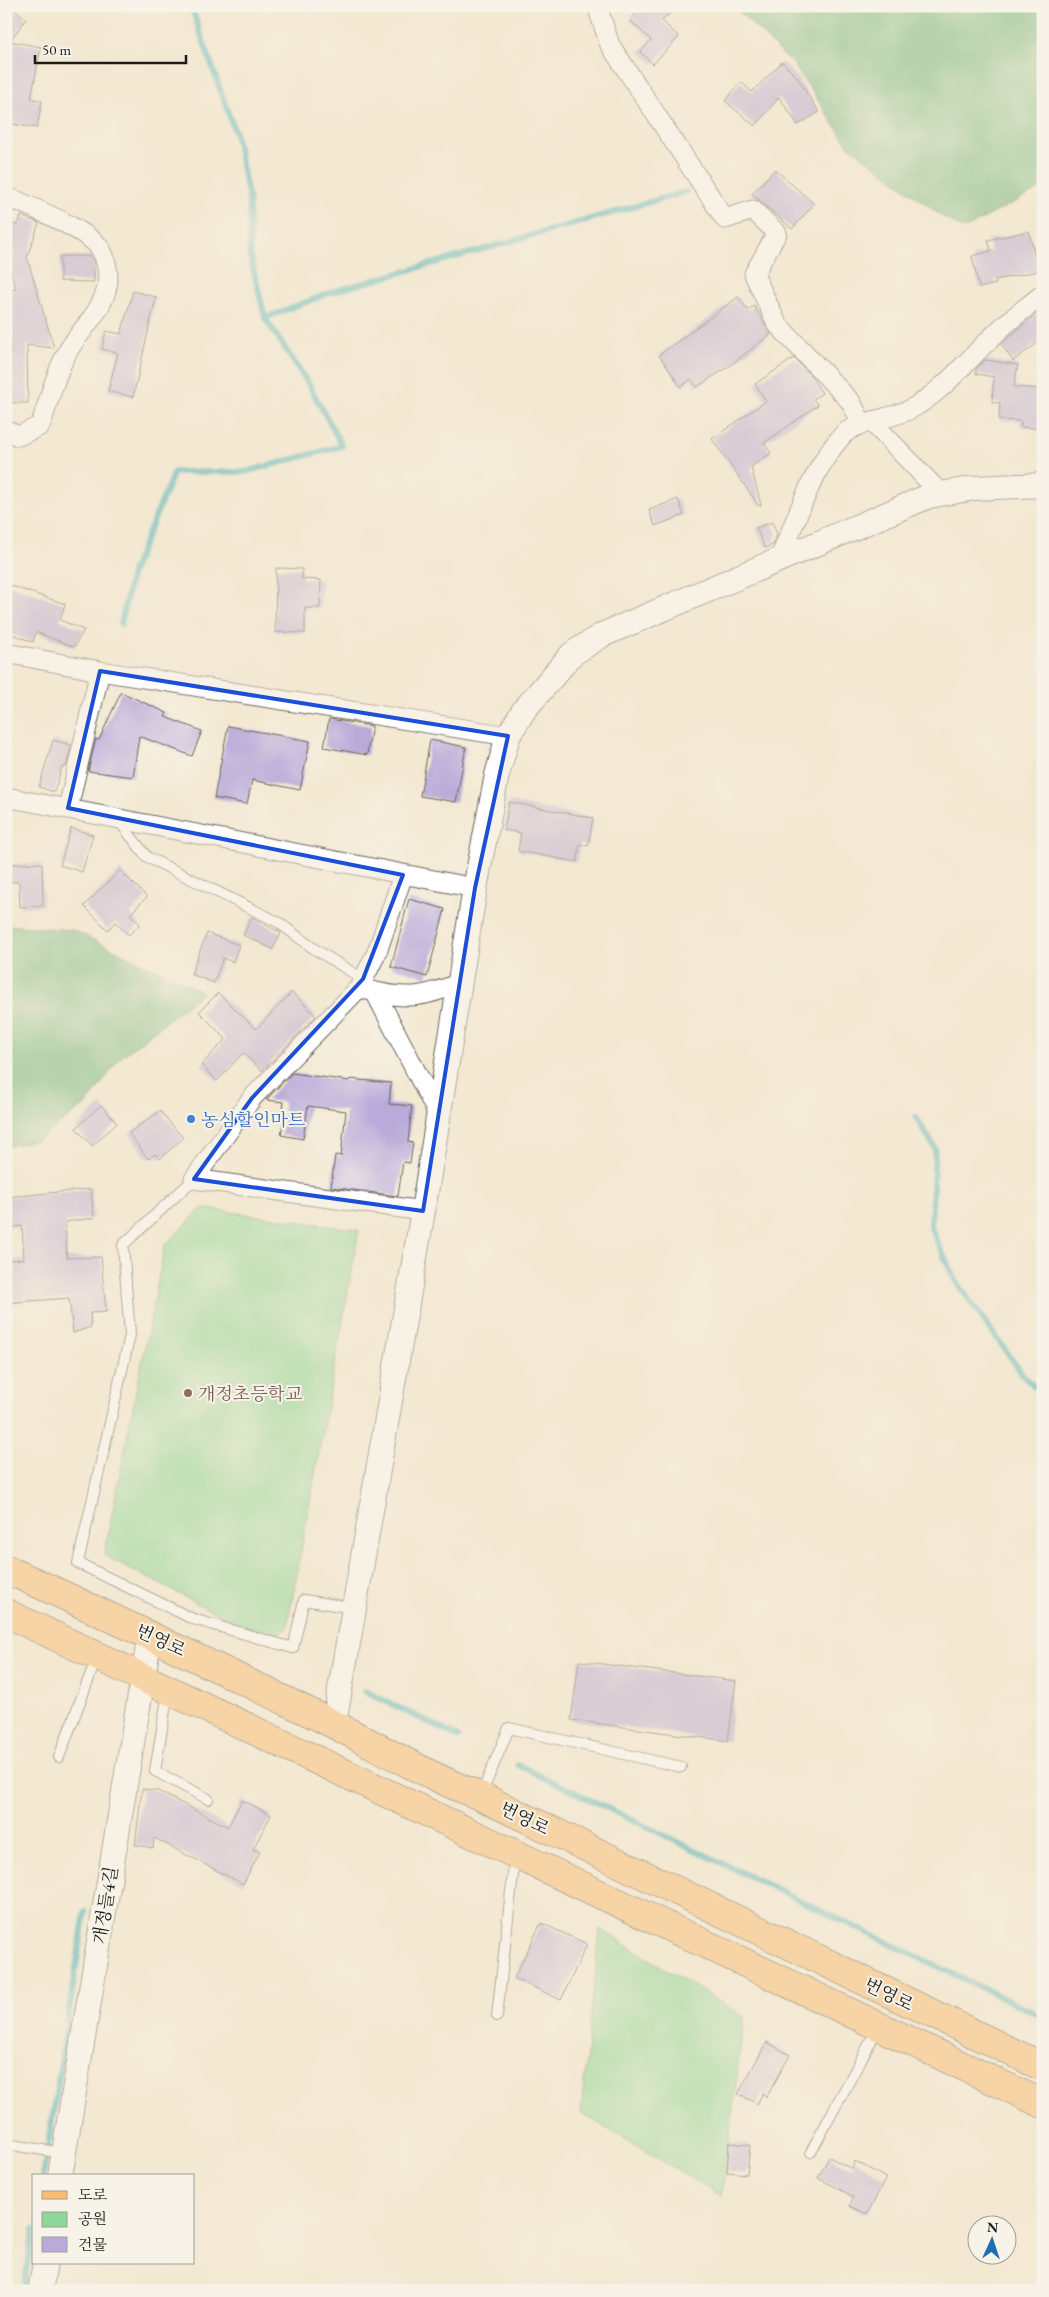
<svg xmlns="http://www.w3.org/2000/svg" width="1049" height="2297" font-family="'EB Garamond','Noto Serif KR',serif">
	<rect width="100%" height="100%" fill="#f7f3e8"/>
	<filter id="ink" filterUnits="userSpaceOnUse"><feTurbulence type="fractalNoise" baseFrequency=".02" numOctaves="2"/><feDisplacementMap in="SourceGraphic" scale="10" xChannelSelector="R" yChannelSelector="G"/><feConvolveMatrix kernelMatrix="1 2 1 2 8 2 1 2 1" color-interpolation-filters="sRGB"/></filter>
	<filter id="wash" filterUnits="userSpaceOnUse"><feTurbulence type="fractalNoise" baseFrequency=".0096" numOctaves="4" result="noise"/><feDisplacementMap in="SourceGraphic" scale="20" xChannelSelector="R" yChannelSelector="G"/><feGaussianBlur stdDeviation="1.12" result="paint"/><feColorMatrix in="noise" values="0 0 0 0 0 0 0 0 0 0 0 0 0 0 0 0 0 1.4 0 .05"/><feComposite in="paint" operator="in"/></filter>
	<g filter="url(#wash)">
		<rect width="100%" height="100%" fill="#f3e8d1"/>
		<g fill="#8bd998" stroke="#547a5a">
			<path d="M897 6H1010L1011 7 906 11Z"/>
			<path d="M202 1208 359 1230 287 1628 270 1641 104 1555 165 1245Z"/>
			<path d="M600 1929 744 2017 722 2196 581 2113Z"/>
		</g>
		<g fill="#70b980" stroke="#466a4e">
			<path d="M733 6H897L906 11 1043 6V187L964 229 940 215 848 145 794 65Z"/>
			<path d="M6 925 73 930 203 992 119 1059 87 1104 37 1140 6 1147Z"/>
		</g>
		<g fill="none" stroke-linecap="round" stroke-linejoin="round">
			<g stroke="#40b0bb" stroke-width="6">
				<path d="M265 318 332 292 686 192"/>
				<path d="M121 624 132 572 174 472H245L342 446 308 383 265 318 250 254 249 199 235 132 191 6"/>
				<path d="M916 1117 935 1148 931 1228 955 1280 1026 1379 1043 1393"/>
				<path d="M365 1691 458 1737"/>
				<path d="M518 1765 1043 2017"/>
				<path d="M43 2176 85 1911"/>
				<path d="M23 2291 34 2229"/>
			</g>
		</g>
		<g id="blocks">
			<g fill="#b9abd9">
				<path d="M6 6H11L26 19 10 41 41 47 31 98 42 101 37 128 6 123Z"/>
				<path d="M643 6H677L662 21 679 37 653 64 640 52 651 40 630 20Z"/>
				<path d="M782 62 797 77 819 112 798 125 779 97 755 126 725 101 741 82 752 92Z"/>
				<path d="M775 169 814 204 792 229 752 194Z"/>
				<path d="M21 216 39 223 27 257 54 348 27 345 28 403H11L10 343 6 342V291L16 289 6 256V222L18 225Z"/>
				<path d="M1029 231 1038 271 995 280 996 284 979 288 972 256 991 251 988 240Z"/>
				<path d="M60 256H91L94 263V282L60 281Z"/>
				<path d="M133 291 156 297 133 397 108 391 118 353 102 349 106 331 121 334Z"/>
				<path d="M738 297 748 310 754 306 771 334 731 365 697 387 691 379 681 387 659 355Z"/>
				<path d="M1036 314 1043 322V339L1013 361 1001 344Z"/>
				<path d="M794 358 811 376 822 393 813 399 818 405 764 443 771 453 751 467 761 505 759 506 712 439 766 401 755 384Z"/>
				<path d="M985 360 1018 365 1014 387 1043 389 1042 429 1020 427 1021 421 999 420 1000 403 992 402 994 377 976 374V369Z"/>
				<path d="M678 499 684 515 655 526 649 510Z"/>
				<path d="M772 522 777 534 773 545 765 548 756 528Z"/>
				<path d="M276 568 302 569V579L321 580 320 608H305V633L275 632Z"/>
				<path d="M6 584 65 604 60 620 84 630 74 647 36 632 33 642 6 632Z"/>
				<path d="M121 692 167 713 165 717 202 731 192 756 139 736 133 777 88 771 96 739 99 740Z"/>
				<path d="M329 719 372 726 367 755 324 747Z"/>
				<path d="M228 726 310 741 300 790 252 780 247 804 214 798Z"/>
				<path d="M53 740 71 745 66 767H62L54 792 39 787Z"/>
				<path d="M430 740 466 747 456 802 420 796Z"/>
				<path d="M509 802 593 818 588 846 580 844 577 862 518 851 521 833 504 830Z"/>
				<path d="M71 828 93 835 82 872 60 865Z"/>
				<path d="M42 863 43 906 20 907 19 882H10V864Z"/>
				<path d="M120 870 147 897 130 914 140 924 129 935 115 922 108 930 84 906Z"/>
				<path d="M409 899 445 909 427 977 391 967Z"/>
				<path d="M252 917 281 933 273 949 243 935Z"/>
				<path d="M207 933 239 945 233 962 223 958 214 983 191 974Z"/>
				<path d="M292 992 316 1016 262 1071 243 1053 217 1081 201 1065 226 1039 199 1012 218 993 256 1029Z"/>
				<path d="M292 1073 350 1081V1079L391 1083 389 1104 412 1106 408 1142 413 1143 410 1163 403 1162 398 1196 331 1187 335 1155 341 1156 346 1111 308 1106 303 1139 281 1135 285 1110H283L284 1102 266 1100Z"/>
				<path d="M101 1105 117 1123 92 1146 76 1128Z"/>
				<path d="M160 1111 183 1138 160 1159 155 1154 148 1159 129 1133Z"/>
				<path d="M91 1189 94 1218 65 1222 67 1258 101 1257 106 1312 90 1313 91 1327 73 1333 69 1298 6 1303V1260L24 1259 22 1226 6 1228V1197Z"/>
				<path d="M579 1661 736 1681 728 1741 571 1720Z"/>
				<path d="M142 1789 158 1791 228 1827 242 1800 271 1815 253 1849 260 1852 243 1884 154 1838 153 1848 135 1845Z"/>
				<path d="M541 1923 587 1944 561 2000 514 1978Z"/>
				<path d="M767 2042 790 2055 766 2098 763 2093 757 2104 738 2094Z"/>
				<path d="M729 2143 750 2145 747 2174 727 2172Z"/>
				<path d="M829 2157 852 2169 855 2161 886 2178 867 2214 849 2206 854 2197 818 2178Z"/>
			</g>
		</g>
	</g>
	<g filter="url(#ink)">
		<use href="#blocks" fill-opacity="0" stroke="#67635b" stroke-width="1"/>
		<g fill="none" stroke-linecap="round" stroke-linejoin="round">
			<g stroke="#67635b" stroke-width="12">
				<g id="service">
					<path d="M119 821 147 857 278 922 313 948 363 979"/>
					<path d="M194 1179 123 1245 130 1335 78 1563 193 1619 293 1648 304 1600 354 1608"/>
					<path d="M168 1692 155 1771 208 1799"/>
					<path d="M59 1757 97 1657"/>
					<path d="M481 1795 509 1728 681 1767"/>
					<path d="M497 2016 515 1856"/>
					<path d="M6 2144 63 2153"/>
					<path d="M811 2152 879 2026"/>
				</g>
			</g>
			<g stroke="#67635b" stroke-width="21">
				<g id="minor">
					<path d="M597 6 610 45 725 219 753 210 777 233 754 274 777 324 851 402 862 424"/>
					<path d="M6 196C28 206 90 230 101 250 107 260 110 279 106 291 99 315 80 330 68 351 55 373 49 402 40 426L18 436 6 430"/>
					<path d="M872 422 941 494"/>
					<path d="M779 560C797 519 811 471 841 437 855 420 890 420 911 409 944 391 968 359 996 333 1010 319 1027 307 1043 294"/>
					<path d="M6 653 100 671 508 736"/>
					<path d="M6 797 475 888"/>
					<path d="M68 808 100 671"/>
					<path d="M403 875 377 952 359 988 252 1098 194 1179 423 1211"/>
					<path d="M367 990C407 1000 421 998 460 983"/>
					<path d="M375 992 438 1114"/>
				</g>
			</g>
			<g stroke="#67635b" stroke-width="26">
				<g id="tertiary">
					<path d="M334 1724 423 1211 475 888 497 775 508 736 524 710 572 654 602 635 929 496 975 488 1043 485"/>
					<path d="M60 2176 150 1635"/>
					<path d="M40 2291 45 2263"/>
				</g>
			</g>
			<g stroke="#67635b" stroke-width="30">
				<g id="primary">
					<path d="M6 1569C112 1617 216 1667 321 1718 374 1744 425 1775 480 1796L1043 2067"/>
					<path d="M6 1613 1043 2104"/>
				</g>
			</g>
			<use href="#service" stroke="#fff" stroke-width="10"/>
			<use href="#minor" stroke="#fff" stroke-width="19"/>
			<use href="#tertiary" stroke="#fff" stroke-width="24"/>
			<use href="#primary" stroke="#fdbc6f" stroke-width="28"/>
		</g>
	</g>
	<path d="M0 0H1049V2297H0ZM100 671 508 736 475 888 423 1211 194 1179 252 1098 363 979 403 875 68 808Z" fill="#f3e8d1" fill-opacity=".55" fill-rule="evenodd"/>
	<path fill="none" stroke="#1d4ed8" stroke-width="4" stroke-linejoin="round" d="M100 671 508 736 475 888 423 1211 194 1179 252 1098 363 979 403 875 68 808Z"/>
	<circle fill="#3f7fe0" stroke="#f7f3e8" stroke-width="2" cx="191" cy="1119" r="5"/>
	<circle fill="#8d6e63" stroke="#f7f3e8" stroke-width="2" cx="188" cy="1393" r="5"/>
	<g text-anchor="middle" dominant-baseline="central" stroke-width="4" stroke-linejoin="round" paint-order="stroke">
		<g font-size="18" fill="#366cbe" stroke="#f7f3e8" text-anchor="start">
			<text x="201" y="1119">농심할인마트</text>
		</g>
		<g font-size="18" fill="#785e54" stroke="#f7f3e8" text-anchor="start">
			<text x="198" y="1393">개정초등학교</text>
		</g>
		<g font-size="18" fill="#1c1c1c" stroke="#f7f3e8">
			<text transform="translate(161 1640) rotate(25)">번영로</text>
			<text transform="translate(525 1818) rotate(26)">번영로</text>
			<text transform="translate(105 1905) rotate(-81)">개정들4길</text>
			<text transform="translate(889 1994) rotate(26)">번영로</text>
		</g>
	</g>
	<rect width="1049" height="2297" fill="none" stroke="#f7f3e8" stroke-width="25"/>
	<rect x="32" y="2174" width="162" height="90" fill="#f7f3e8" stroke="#9f9d96"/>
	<rect x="42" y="2191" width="25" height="8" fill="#fdbc6f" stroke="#9f9d96"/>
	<text x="78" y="2200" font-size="15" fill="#1c1c1c">도로</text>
	<rect x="42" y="2212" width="25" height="15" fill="#8bd998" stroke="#9f9d96"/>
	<text x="78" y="2224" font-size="15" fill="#1c1c1c">공원</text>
	<rect x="42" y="2237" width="25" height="15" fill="#b9abd9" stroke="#9f9d96"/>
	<text x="78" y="2250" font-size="15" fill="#1c1c1c">건물</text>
	<g transform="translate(992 2240) rotate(3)"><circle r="24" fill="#f7f3e8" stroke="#9f9d96"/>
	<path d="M0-4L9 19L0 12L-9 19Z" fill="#1f6fb2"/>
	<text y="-8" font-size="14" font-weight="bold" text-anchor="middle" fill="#1c1c1c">N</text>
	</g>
	<path d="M35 55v8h151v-8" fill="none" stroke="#1c1c1c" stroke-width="2.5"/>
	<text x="42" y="55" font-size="15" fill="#1c1c1c" stroke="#f7f3e8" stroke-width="4" paint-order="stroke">50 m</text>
</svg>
